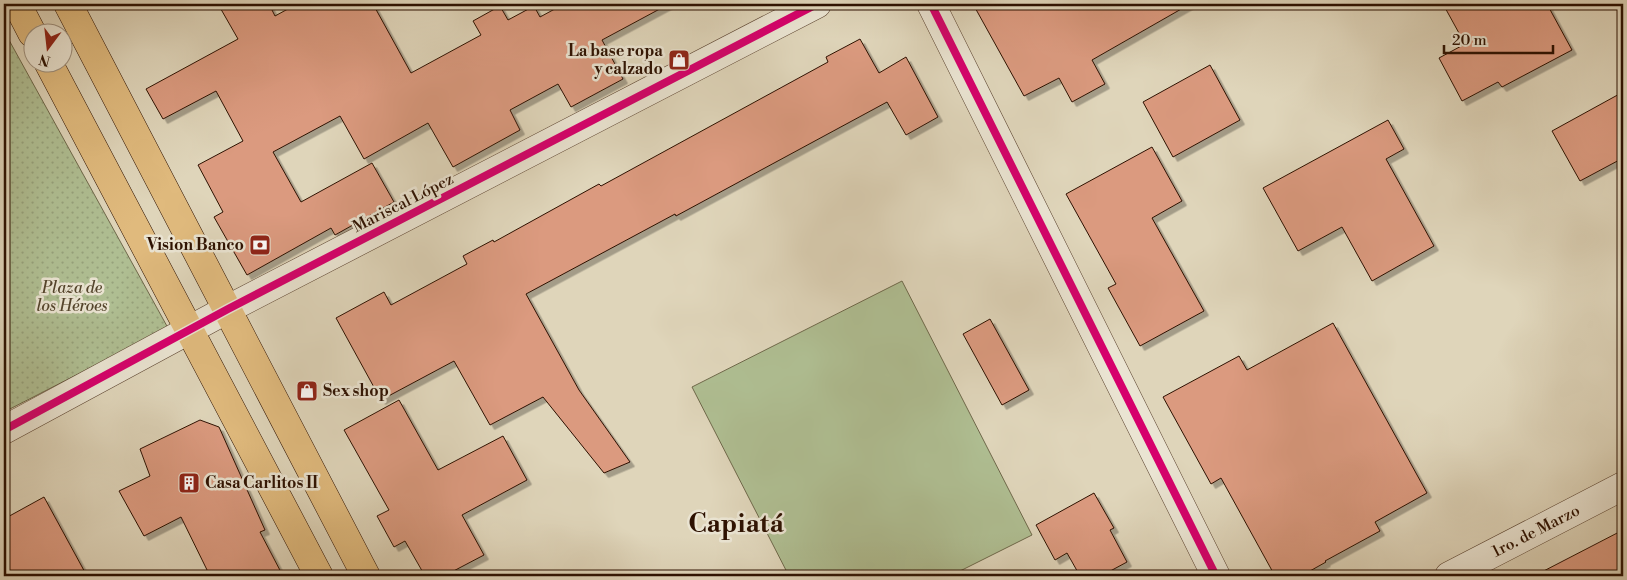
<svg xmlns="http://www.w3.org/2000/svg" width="1627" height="580" font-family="'Libre Bodoni',serif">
	<defs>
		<pattern id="park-dots" width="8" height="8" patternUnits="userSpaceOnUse" patternTransform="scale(1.25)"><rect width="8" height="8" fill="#afbe92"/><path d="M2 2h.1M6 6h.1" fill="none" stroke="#97a27c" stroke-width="1.8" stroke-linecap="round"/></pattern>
		<filter id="shadow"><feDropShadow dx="4.5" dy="4.5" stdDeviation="0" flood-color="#0004"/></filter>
	</defs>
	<rect width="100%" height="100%" fill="#dfd5ba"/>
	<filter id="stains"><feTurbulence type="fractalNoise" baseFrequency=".004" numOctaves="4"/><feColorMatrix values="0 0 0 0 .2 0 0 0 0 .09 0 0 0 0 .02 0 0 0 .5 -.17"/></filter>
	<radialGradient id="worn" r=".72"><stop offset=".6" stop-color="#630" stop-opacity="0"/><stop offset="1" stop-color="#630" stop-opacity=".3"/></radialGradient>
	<path fill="url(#park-dots)" stroke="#6e684a" d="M4 31 168 328 4 412Z"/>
	<path fill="#afbe92" stroke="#6e684a" d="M902 281 1032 535 950 576H789L692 387Z"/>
	<g fill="#db9a7f" stroke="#2d1101" filter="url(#shadow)">
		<path d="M218 4H269L275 16 297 4H373L411 73 481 35 473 21 500 6 508 20 534 6 540 17 564 4H669L602 40 623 79 571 107 558 84 510 110 520 130 453 167 428 123 364 159 340 116 273 152 301 202 372 163 394 202 335 235 331 228 247 275 214 217 223 212 198 165 243 141 216 91 163 119 146 89 238 39Z"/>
		<path d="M973 4H1190L1092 60 1105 84 1072 102 1059 78 1024 96Z"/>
		<path d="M1443 4H1547L1572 50 1502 87 1498 82 1462 101 1439 58 1465 44Z"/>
		<path d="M860 39 879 73 906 57 938 117 906 135 887 102 676 216 675 214 526 294 579 390 630 462 604 473 543 397 490 425 454 361 381 400 336 318 384 292 391 305 467 264 463 256 493 240 494 242 599 184 601 186 828 62 826 57Z"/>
		<path d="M1210 65 1240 120 1173 157 1143 102Z"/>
		<path d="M1623 92V158L1580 181 1552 131Z"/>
		<path d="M1388 120 1404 149 1386 159 1434 246 1372 281 1342 227 1298 251 1263 188Z"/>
		<path d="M1152 147 1182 201 1152 218 1204 311 1140 346 1108 288 1116 284 1066 194Z"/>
		<path d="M990 319 1029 390 1002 405 963 334Z"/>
		<path d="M1333 323 1427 493 1375 522 1380 531 1325 561 1326 562 1301 576H1275L1221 478 1211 484 1163 397 1239 356 1247 370Z"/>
		<path d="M399 400 438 470 503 436 527 480 462 515 484 555 444 576H425L405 541 394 547 377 516 389 510 344 430Z"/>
		<path d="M200 420 219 427 265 530 260 532 283 576H210L181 517 144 536 119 491 150 476 140 449Z"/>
		<path d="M1094 493 1114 528 1110 530 1127 562 1101 576H1080L1067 553 1055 560 1036 525Z"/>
		<path d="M44 497 87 576H4V519Z"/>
		<path d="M1623 530V576H1534Z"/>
	</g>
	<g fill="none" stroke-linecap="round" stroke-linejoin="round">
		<g stroke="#5a422f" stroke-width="29">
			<g id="street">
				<path d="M931 4 1216 576"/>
				<path d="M4 430 228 309 817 4"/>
				<path d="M1449 576 1623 486"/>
			</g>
		</g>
		<g stroke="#2d1101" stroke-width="29">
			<g id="highway">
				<path d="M17 4 32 33"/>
				<path d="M68 4 366 576"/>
				<path d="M48 62 319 576"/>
			</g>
		</g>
		<use href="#street" stroke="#eae4d2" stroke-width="28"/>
		<use href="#highway" stroke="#e0ba7d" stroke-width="28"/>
		<g stroke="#eae4d2" stroke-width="11">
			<g id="cycleway">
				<path d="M931 4 1216 576"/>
				<path d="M4 430 228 309 817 4"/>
			</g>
		</g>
		<use href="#cycleway" stroke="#d6006c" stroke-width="8"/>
	</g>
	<defs>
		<g id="shop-square" transform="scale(1.125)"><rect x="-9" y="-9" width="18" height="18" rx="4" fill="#8f2418" stroke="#eae4d2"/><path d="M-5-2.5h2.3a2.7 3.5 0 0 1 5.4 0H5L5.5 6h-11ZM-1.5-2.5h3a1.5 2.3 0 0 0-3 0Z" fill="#fff"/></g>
		<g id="bank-square" transform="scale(1.125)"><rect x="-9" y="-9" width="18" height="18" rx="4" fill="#8f2418" stroke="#eae4d2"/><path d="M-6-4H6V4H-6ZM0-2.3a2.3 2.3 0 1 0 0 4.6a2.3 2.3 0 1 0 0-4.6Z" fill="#fff"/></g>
		<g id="building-square" transform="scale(1.125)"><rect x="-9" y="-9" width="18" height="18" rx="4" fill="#8f2418" stroke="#eae4d2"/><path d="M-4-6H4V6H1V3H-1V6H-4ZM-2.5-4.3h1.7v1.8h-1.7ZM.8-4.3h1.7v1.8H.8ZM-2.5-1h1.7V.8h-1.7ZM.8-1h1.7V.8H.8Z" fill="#fff"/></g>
	</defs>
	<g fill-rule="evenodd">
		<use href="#shop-square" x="679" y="60"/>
		<use href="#bank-square" x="260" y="245"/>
		<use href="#shop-square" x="307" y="391"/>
		<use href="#building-square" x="189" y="483"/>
	</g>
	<g text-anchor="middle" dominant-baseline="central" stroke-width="5" stroke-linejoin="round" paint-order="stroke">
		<g font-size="16" font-weight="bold" fill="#2d1101" stroke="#eae4d2" text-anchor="end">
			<text x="663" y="51">La base ropa<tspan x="663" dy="18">y calzado</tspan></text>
			<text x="244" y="245">Vision Banco</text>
			<text x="323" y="391" text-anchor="start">Sex shop</text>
			<text x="205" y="483" text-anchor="start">Casa Carlitos II</text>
		</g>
		<g font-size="16" fill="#2d1101" stroke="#eae4d2">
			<text transform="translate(403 203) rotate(-27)">Mariscal López</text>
			<text transform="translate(1536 531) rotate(-27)">1ro. de Marzo</text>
		</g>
		<g font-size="16" font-style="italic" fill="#54452c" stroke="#eae4d2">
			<text x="72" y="288">Plaza de<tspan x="72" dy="18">los Héroes</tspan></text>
		</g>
		<g font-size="26" font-weight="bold" fill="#2d1101" stroke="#eae4d2">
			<text x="736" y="524">Capiatá</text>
		</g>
	</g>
	<rect width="1627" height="580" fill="none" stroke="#dfd5ba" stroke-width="20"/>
	<rect x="5" y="5" width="1617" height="570" fill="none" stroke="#2d1101" stroke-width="2.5"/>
	<rect x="10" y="10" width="1607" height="560" fill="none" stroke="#2d1101"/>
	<g transform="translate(48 48) rotate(195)"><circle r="24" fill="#eae4d2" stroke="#9e907e"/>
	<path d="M0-4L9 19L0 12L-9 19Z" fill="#8f2418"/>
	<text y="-8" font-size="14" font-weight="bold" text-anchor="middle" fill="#2d1101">N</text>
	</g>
	<path d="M1444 45v8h109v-8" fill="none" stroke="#2d1101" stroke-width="2.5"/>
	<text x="1452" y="45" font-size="15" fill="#2d1101" stroke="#eae4d2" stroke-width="4" paint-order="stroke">20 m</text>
	<rect width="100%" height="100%" filter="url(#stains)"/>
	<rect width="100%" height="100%" fill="url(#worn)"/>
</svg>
